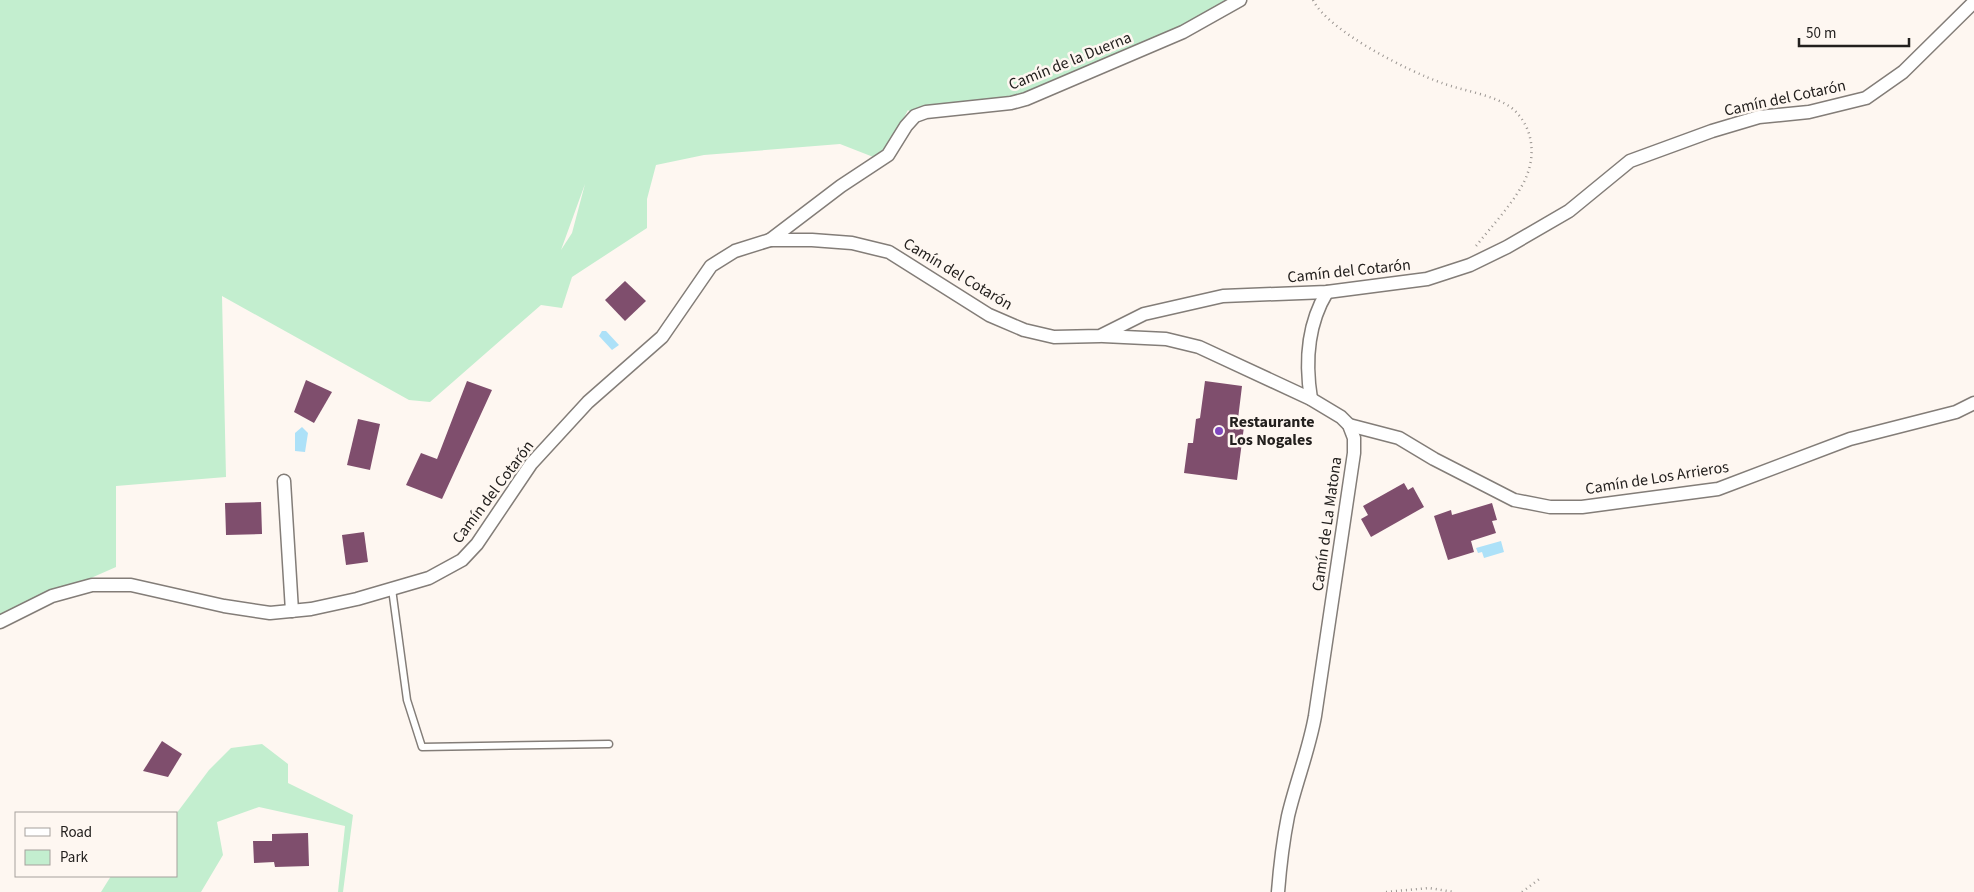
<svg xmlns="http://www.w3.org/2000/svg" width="1974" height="892" font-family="'Source Sans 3',sans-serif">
	<rect width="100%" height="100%" fill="#fef7f1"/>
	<g fill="#c3eecf" fill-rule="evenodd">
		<path d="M0 0H1240L1026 99 915 116 908 110 881 160 840 144 704 155 656 165 647 199V228L572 277 562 308 541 305 430 402 409 400 222 296 226 477 116 486V567L0 618ZM585 184 572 233 561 250Z"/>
		<path d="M262 744 288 764V783L353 815 343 892H338L345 826 259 807 217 822 223 855 201 892H101L111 876H176V814L209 770 231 748Z"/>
	</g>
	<g fill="#ade1f8">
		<path d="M602 331H606L619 345 612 350 599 336Z"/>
		<path d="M302 427 308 433 305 452 295 451V433Z"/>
		<path d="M1501 541 1504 552 1484 558 1482 552 1478 553 1476 548Z"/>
	</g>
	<g fill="#7f4e6d">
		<path d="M625 281 646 301 625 321 605 300Z"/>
		<path d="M306 380 332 392 314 423 294 412Z"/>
		<path d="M467 381 492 390 442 499 406 485 421 453 437 459Z"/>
		<path d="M1205 381 1242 386 1238 419H1245L1237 480 1184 473 1188 443H1193L1196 419 1200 418Z"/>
		<path d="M358 419 380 424 370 470 347 465Z"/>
		<path d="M1404 483 1408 490 1413 487 1424 507 1371 537 1361 519 1368 515 1363 506Z"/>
		<path d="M261 502 262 534 226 535 225 503Z"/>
		<path d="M1492 503 1497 520 1492 521 1496 533 1471 541 1474 552 1448 560 1434 516 1451 510 1452 515Z"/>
		<path d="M364 532 368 562 346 565 342 535Z"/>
		<path d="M162 741 182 754 168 777 143 771Z"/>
		<path d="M308 833 309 866 275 867 274 862 254 863 253 841H272V834Z"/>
	</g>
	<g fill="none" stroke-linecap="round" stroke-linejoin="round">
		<g stroke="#837d78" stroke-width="9">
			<path id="lane" d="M392 589 407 700 422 747 609 744"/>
		</g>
		<g stroke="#837d78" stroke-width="15">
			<g id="street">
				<path d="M770 240 841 186 888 155 906 126 915 116 926 112 1011 103 1026 99 1183 32 1240 0"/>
				<path d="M1103 336 1166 339 1199 347 1311 399 1341 417 1349 425 1354 438V453L1315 716C1309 750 1296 782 1288 816 1283 841 1280 866 1278 892"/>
				<path d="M1311 399C1305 362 1307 325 1327 292"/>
				<path d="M1349 425 1399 438 1434 459 1514 500 1550 507H1582L1718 489 1850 439 1956 412 1974 403"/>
				<path d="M284 481 292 611"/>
				<path d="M0 622 52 596 92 585H131L224 606 270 613 311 609 357 599 429 578 462 560 477 544 531 464 588 402 662 337 711 266 735 251 770 240H812L852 243 889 252 989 315 1024 330 1054 337 1100 336 1144 314 1223 296 1327 292 1427 279 1470 265 1507 247 1569 211 1630 161 1712 131 1759 117 1809 112 1866 98 1903 72 1974 2"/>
			</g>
		</g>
		<g stroke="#9a9591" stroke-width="2.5" stroke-dasharray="1 4" stroke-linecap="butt">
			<path d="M1313 0C1328 31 1410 72 1442 83 1463 91 1496 95 1513 109 1532 126 1536 152 1527 175 1519 197 1491 227 1476 246"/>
			<path d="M1386 892 1429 888 1454 892"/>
			<path d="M1522 892 1542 877"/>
		</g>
		<use href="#lane" stroke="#fff" stroke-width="6"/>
		<use href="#street" stroke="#fff" stroke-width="12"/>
	</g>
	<circle fill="#7f48bf" stroke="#fef7f1" stroke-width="2" cx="1219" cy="431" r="5"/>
	<g text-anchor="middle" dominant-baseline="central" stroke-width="5" stroke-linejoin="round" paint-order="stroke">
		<g font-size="16" fill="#23201e" stroke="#fef7f1">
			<text transform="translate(1070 61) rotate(-22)">Camín de la Duerna</text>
			<text transform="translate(1785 98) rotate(-12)">Camín del Cotarón</text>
			<text transform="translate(1349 271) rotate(-6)">Camín del Cotarón</text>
			<text transform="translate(958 274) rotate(31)">Camín del Cotarón</text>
			<text transform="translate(1657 478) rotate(-9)">Camín de Los Arrieros</text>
			<text transform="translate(493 492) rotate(-53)">Camín del Cotarón</text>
			<text transform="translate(1327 524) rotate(-82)">Camín de La Matona</text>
		</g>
		<g font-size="16" font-weight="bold" fill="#23201e" stroke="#fef7f1" text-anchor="start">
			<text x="1229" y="422">Restaurante<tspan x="1229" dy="18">Los Nogales</tspan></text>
		</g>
	</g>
	<rect x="15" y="812" width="162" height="65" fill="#fef7f1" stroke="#a6a19d"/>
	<rect x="25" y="828" width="25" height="8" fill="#ffffff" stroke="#a6a19d"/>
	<text x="60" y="837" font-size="15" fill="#23201e">Road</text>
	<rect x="25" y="850" width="25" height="15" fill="#c3eecf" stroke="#a6a19d"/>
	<text x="60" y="862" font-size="15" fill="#23201e">Park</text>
	<path d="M1799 38v8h110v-8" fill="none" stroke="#23201e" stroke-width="2.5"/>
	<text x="1806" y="38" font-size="15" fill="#23201e" stroke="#fef7f1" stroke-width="4" paint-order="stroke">50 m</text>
</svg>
